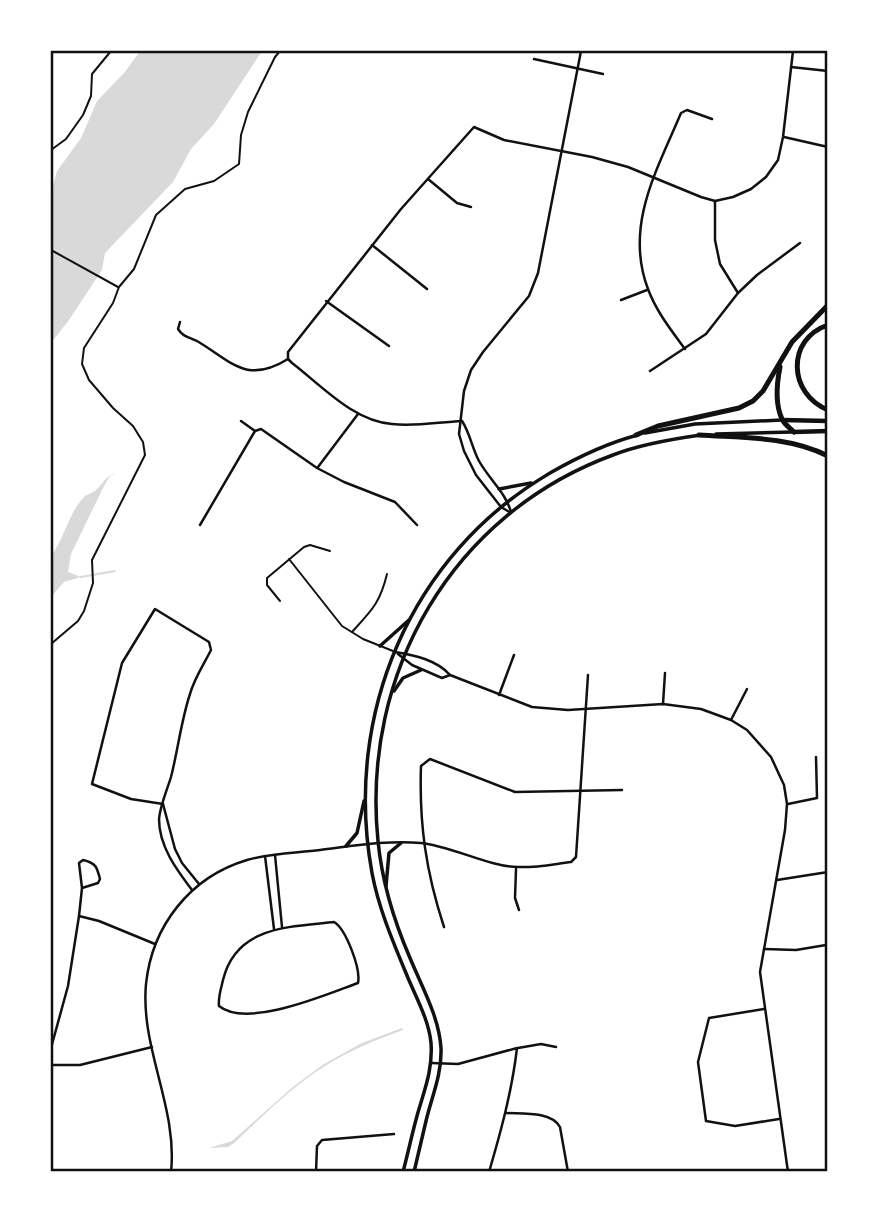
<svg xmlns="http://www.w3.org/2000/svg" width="879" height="1223" font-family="'Fira Sans Condensed',sans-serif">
	<rect width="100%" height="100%" fill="#fff"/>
	<g fill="#d9d9d9">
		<path d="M140 51H262L214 124 191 149 173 182 105 253 102 270 69 320 51 343V192L57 171 81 138 97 101 125 72Z"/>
		<path d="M116 473 110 476 104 486 71 554 68 572 81 577 64 582 51 597V556C65 538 68 513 85 496 88 494 92 493 95 491 103 484 105 476 116 473Z"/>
		<path d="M402 1028 403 1030C376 1040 350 1050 325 1066 291 1087 263 1116 234 1143L228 1147 209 1148 232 1141 294 1086 324 1064 362 1043Z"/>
	</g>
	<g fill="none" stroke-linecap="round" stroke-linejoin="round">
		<path stroke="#d9d9d9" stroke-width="2" d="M81 577 115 571"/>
		<g stroke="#111" stroke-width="2">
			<path d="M51 150 66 139 83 115 91 96 92 74 111 51"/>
			<path d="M51 250 118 287"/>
			<path d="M51 644 78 621 84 611 93 583 92 560 145 455 143 442 133 426 113 408 89 380 82 364 84 348 113 303 119 287 134 269 156 215 185 189 214 181 239 164 241 135 248 112 275 57 280 51"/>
		</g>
		<g stroke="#111" stroke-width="2">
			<path d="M289 559 342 626 363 639 393 651"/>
			<path d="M280 601 267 585V578L304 547 310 545 330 551"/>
			<path d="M352 632C372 610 380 603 387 574"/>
		</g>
		<g stroke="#111" stroke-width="2.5">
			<path d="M534 59 603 74"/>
			<path d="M791 67 828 71"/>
			<path d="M784 137 828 147"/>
			<path d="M428 179 457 203 471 207"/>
			<path d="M715 201V240L720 264 738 293"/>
			<path d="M372 245 427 289"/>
			<path d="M621 300 647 290"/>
			<path d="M326 301 389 346"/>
			<path d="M180 322 178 329C183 337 189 337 197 341 231 361 246 385 288 359"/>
			<path d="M685 349C671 330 656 311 648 289 624 226 657 170 681 113L687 110 712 119"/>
			<path d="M650 371 706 334 738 293 757 275 800 243"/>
			<path d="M241 421 255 431 261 429 317 468 344 482 395 502 417 525"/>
			<path d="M462 421C439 422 414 427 392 424 353 421 321 385 292 363L288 359V352L401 209 474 127 504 140 592 157 628 167 701 197 715 201 733 197 751 189 766 177 778 160 783 137 793 51"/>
			<path d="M462 421C470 433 472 448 479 461 489 479 506 493 511 512"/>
			<path d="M318 467 358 414"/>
			<path d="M511 513 501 507 476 475 464 451 459 434 464 391 471 370 483 352 529 296 538 273 581 51"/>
			<path d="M200 525 255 431"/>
			<path d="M395 652C414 655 437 660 450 675L532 707 568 710 663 704 701 709 731 720 747 730 771 757 784 785 787 804 785 830 760 972 788 1172"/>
			<path d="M398 654 412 665 442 678 450 675"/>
			<path d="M499 695 514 655"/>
			<path d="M663 704 665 673"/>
			<path d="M731 720 747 689"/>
			<path d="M163 804 131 799 92 784 122 663 155 609 209 642 211 650C204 664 194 679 190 694 181 721 178 750 171 777 167 790 160 806 159 819 159 846 176 869 192 890"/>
			<path d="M163 804 175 849 182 863 199 884"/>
			<path d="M788 804 817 798 816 757"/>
			<path d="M275 855 282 927"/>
			<path d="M265 856 274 929"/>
			<path d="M516 869 515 898 519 910"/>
			<path d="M777 880 828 872"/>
			<path d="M79 916 82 888 79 863 83 860C96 863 97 867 100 879L98 883 82 888"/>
			<path d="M334 922C346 929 361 969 358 983 327 994 247 1029 219 1006 218 997 221 989 223 980 236 926 289 927 334 922Z"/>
			<path d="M444 927C426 872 419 824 421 766L430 759 515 792 622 790"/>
			<path d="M764 949 796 950 826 945 828 947"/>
			<path d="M764 1009 709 1018 698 1062 706 1121 735 1126 779 1119"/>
			<path d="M51 1048 68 986 79 916 99 921 155 944"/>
			<path d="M518 1048 541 1044 556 1047"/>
			<path d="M51 1062 52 1065H80L152 1047"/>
			<path d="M431 1063 458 1064 517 1048C512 1091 501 1131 489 1172"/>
			<path d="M506 1113C522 1114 551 1111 560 1127L568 1172"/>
			<path d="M171 1172C178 1108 140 1048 146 984 152 926 190 877 247 860 270 853 296 853 320 850 353 846 387 840 421 843 451 846 490 867 518 867 535 868 554 864 571 862L576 857 588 675"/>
			<path d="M316 1172 317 1146 322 1140 394 1134"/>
		</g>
		<g stroke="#111" stroke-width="3.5">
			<path d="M645 433 695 424 782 420"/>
			<path d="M716 434 792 432"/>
			<path d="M499 489 531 483"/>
			<path d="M380 646 409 620"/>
			<path d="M394 691 403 678 421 670"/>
			<path d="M346 846 357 833 364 801"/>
			<path d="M386 886 389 853 401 843"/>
			<path d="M403 1172C408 1153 412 1134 417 1116 424 1091 433 1070 431 1043 429 1021 417 999 408 978 394 944 379 910 372 873 343 715 410 555 550 473 578 457 607 443 638 435"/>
			<path d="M414 1172C418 1155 422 1138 426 1121 432 1096 442 1074 441 1048 439 1017 422 987 410 958 394 921 382 882 378 841 361 673 452 514 613 455 641 444 672 439 701 435"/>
		</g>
		<g stroke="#111" stroke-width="4.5">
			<path d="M782 420 828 421"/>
			<path d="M794 432 828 431"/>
		</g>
		<g stroke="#111" stroke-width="5">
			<path d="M828 325C786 339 788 394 828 410"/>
			<path d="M780 367C777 382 775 404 782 419 784 424 790 428 794 432"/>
			<path d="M636 435 658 426 739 408 753 401 763 391 792 342 828 305"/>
			<path d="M699 435C742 438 789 436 828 456"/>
		</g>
	</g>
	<rect width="879" height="1223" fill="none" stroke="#ffffff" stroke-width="105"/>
	<rect x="52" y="52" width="774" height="1118" fill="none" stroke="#111" stroke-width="2.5"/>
</svg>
